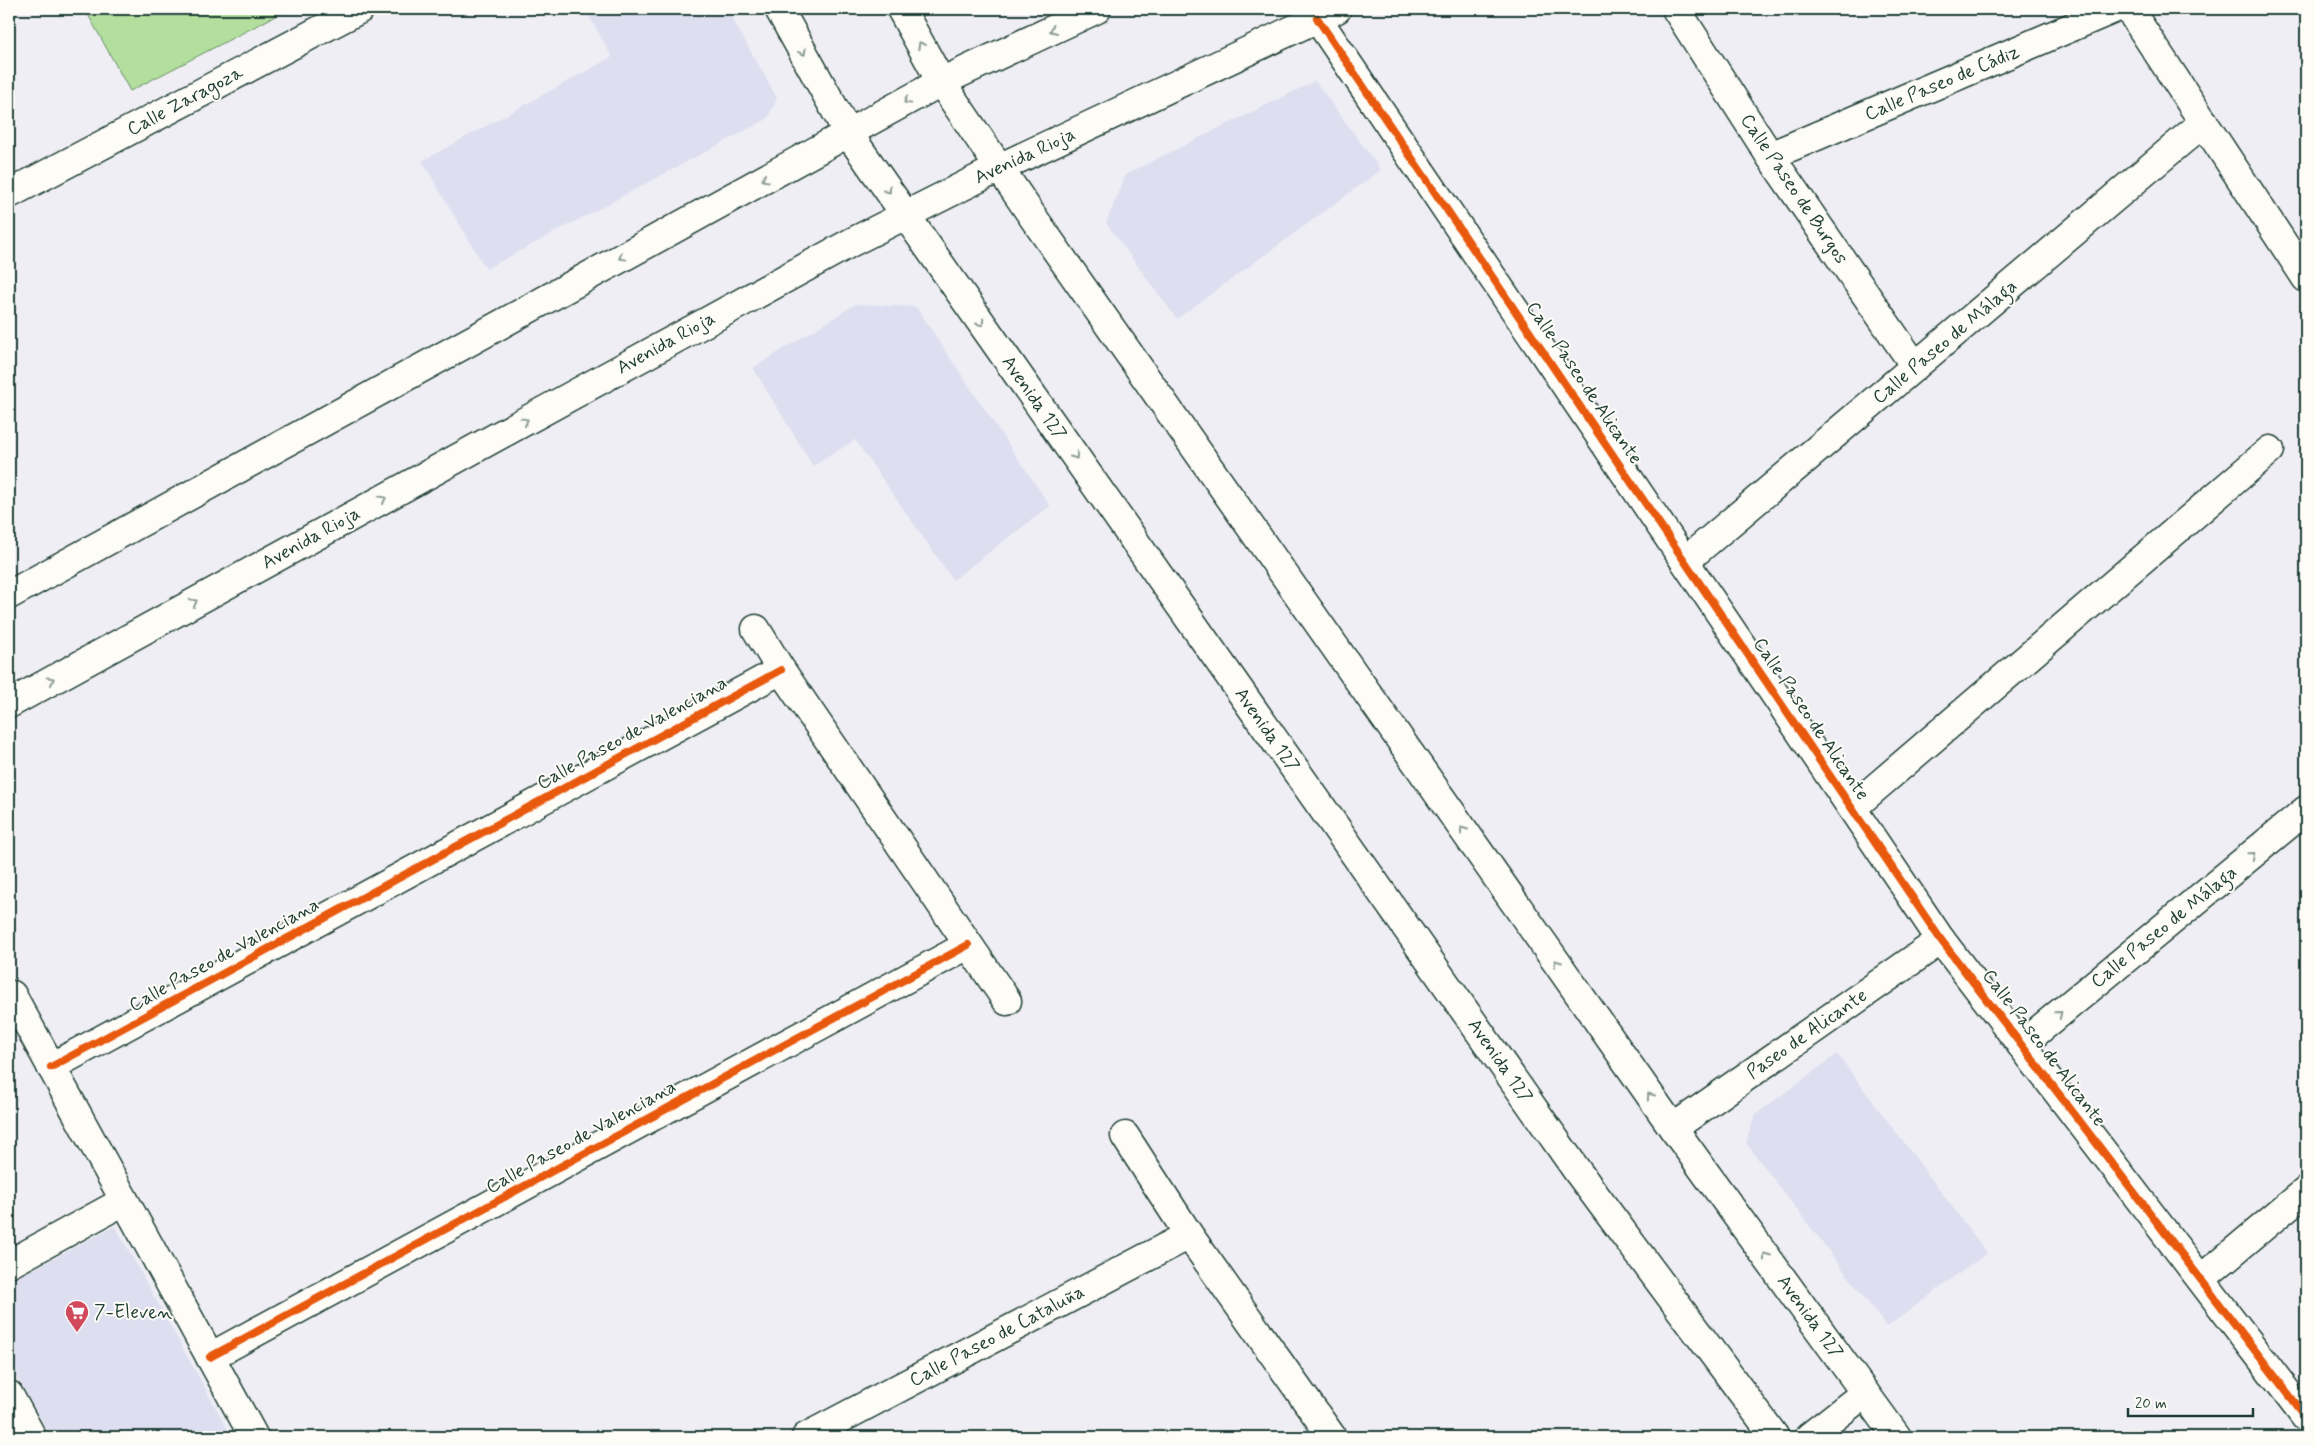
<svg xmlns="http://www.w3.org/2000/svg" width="2315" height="1446" font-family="Mynerve,sans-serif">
	<rect width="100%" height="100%" fill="#efeef4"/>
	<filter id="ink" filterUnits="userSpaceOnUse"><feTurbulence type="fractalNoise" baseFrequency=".02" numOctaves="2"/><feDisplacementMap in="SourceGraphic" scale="10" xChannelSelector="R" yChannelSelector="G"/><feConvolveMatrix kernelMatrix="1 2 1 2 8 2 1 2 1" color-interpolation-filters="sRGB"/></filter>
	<g filter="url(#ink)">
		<g fill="#dedef1">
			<path d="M585 9H727L777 98 767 119 486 269 422 161 612 57Z"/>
			<path d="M1315 81 1381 170 1177 319 1106 223 1126 174Z"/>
			<path d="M856 304 916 307 1050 506 953 580 855 440 813 466 753 368Z"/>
			<path d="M1837 1054 1987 1253 1887 1327 1746 1143 1755 1115Z"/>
			<path d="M115 1226 232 1437H51L9 1363V1282Z"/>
		</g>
		<path fill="#b2df9d" stroke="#688e68" d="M85 9H289L130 91Z"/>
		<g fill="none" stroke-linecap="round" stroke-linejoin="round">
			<g stroke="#1f3d34" stroke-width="31">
				<g id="minor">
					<path d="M1676 9 1770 156 1915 366"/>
					<path d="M2129 9 2306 278"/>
					<path d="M1317 18 1941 940 2306 1417"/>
					<path d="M1770 156 2114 9"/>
					<path d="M9 194 360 9"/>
					<path d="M1685 561 2204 122"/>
					<path d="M756 629 781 670 1007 1001"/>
					<path d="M1852 808 2270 450"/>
					<path d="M12 995 254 1437"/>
					<path d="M2021 1045 2306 810"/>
					<path d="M51 1067 781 670"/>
					<path d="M1673 1128 1941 940"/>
					<path d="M1125 1136 1189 1235 1332 1437"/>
					<path d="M9 1264 124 1201"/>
					<path d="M2201 1279 2306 1191"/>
					<path d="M210 1357 968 945"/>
					<path d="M9 1395 32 1437"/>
					<path d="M806 1437 1189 1235"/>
					<path d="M1809 1437 1865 1393"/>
				</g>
			</g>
			<g stroke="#1f3d34" stroke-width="31">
				<g id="major">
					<path d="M779 9 848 133 1578 1172 1775 1437"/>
					<path d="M901 9 941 82 1035 220 1673 1128 1897 1437"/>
					<path d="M9 595 941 82 1097 9"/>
					<path d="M9 704 852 242 999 168 1337 9"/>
				</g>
			</g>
			<use href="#minor" stroke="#fdfcf7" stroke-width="28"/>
			<use href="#major" stroke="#fdfcf7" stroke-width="28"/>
			<g stroke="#fdfcf7" stroke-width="11">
				<g id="cycleway">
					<path d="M1317 18 1941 940 2306 1417"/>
					<path d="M51 1067 781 670"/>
					<path d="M210 1357 968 945"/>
				</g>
			</g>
			<use href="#cycleway" stroke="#e8590c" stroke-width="8"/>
		</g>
		<defs><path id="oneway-chevron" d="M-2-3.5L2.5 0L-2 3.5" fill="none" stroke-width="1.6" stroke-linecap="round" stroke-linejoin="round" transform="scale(1.25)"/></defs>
		<g stroke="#8e9c96">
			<use href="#oneway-chevron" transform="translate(1053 30) rotate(155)"/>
			<use href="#oneway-chevron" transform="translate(921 45) rotate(-119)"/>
			<use href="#oneway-chevron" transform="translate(803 52) rotate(61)"/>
			<use href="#oneway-chevron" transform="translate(907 101) rotate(151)"/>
			<use href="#oneway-chevron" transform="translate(765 179) rotate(151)"/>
			<use href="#oneway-chevron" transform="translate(888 190) rotate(55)"/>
			<use href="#oneway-chevron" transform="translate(622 257) rotate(151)"/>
			<use href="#oneway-chevron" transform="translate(981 323) rotate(55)"/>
			<use href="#oneway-chevron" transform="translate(525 421) rotate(-29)"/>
			<use href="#oneway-chevron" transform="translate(1075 456) rotate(55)"/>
			<use href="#oneway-chevron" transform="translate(383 499) rotate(-29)"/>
			<use href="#oneway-chevron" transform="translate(194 602) rotate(-29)"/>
			<use href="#oneway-chevron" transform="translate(51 680) rotate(-29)"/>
			<use href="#oneway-chevron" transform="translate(1463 830) rotate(-125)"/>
			<use href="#oneway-chevron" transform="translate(2252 855) rotate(-39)"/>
			<use href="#oneway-chevron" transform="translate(1557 963) rotate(-125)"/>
			<use href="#oneway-chevron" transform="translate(2059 1014) rotate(-39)"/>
			<use href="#oneway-chevron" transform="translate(1650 1096) rotate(-125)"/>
			<use href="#oneway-chevron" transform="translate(1766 1256) rotate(-126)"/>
		</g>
	</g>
	<defs>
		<g id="supermarket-pin" transform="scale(1.25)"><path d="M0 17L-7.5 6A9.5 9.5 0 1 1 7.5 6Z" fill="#d1495b" stroke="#fdfcf7"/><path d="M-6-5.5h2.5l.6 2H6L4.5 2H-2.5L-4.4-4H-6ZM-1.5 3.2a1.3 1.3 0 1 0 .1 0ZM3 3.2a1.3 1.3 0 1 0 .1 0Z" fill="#fff"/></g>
	</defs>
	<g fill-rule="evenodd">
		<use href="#supermarket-pin" x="77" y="1312"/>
	</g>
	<g text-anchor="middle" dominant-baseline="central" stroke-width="4" stroke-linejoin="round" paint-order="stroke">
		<g font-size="19" fill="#1f3d34" stroke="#fdfcf7">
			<text transform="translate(1942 83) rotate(-23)">Calle Paseo de Cádiz</text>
			<text transform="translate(185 101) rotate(-28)">Calle Zaragoza</text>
			<text transform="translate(1025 156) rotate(-25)">Avenida Rioja</text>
			<text transform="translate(1794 189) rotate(56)">Calle Paseo de Burgos</text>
			<text transform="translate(1945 342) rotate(-40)">Calle Paseo de Málaga</text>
			<text transform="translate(666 343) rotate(-29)">Avenida Rioja</text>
			<text transform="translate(1584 383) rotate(56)">Calle Paseo de Alicante</text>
			<text transform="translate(1034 398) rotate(55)">Avenida 127</text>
			<text transform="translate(311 538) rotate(-29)">Avenida Rioja</text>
			<text transform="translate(1811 719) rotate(56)">Calle Paseo de Alicante</text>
			<text transform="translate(1267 730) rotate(55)">Avenida 127</text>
			<text transform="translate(632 733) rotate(-29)">Calle Paseo de Valenciana</text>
			<text transform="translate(2164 927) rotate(-39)">Calle Paseo de Málaga</text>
			<text transform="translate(224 955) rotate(-29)">Calle Paseo de Valenciana</text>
			<text transform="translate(1807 1034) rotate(-35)">Paseo de Alicante</text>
			<text transform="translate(2044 1048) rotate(53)">Calle Paseo de Alicante</text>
			<text transform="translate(1500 1061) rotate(55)">Avenida 127</text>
			<text transform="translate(581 1137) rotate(-29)">Calle Paseo de Valenciana</text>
			<text transform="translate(1810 1317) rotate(54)">Avenida 127</text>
			<text transform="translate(997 1336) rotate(-28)">Calle Paseo de Cataluña</text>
		</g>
		<g font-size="19" fill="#1f3d34" stroke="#fdfcf7" text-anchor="start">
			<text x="94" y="1312">7-Eleven</text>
		</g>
	</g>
	<rect width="2315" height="1446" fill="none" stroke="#fdfcf7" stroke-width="30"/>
	<rect x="15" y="15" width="2285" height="1416" fill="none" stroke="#1f3d34" stroke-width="2" filter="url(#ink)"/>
	<path d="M2128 1408v8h125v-8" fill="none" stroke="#1f3d34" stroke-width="2.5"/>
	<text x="2135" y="1408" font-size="15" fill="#1f3d34" stroke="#fdfcf7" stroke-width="4" paint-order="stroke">20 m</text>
</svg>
